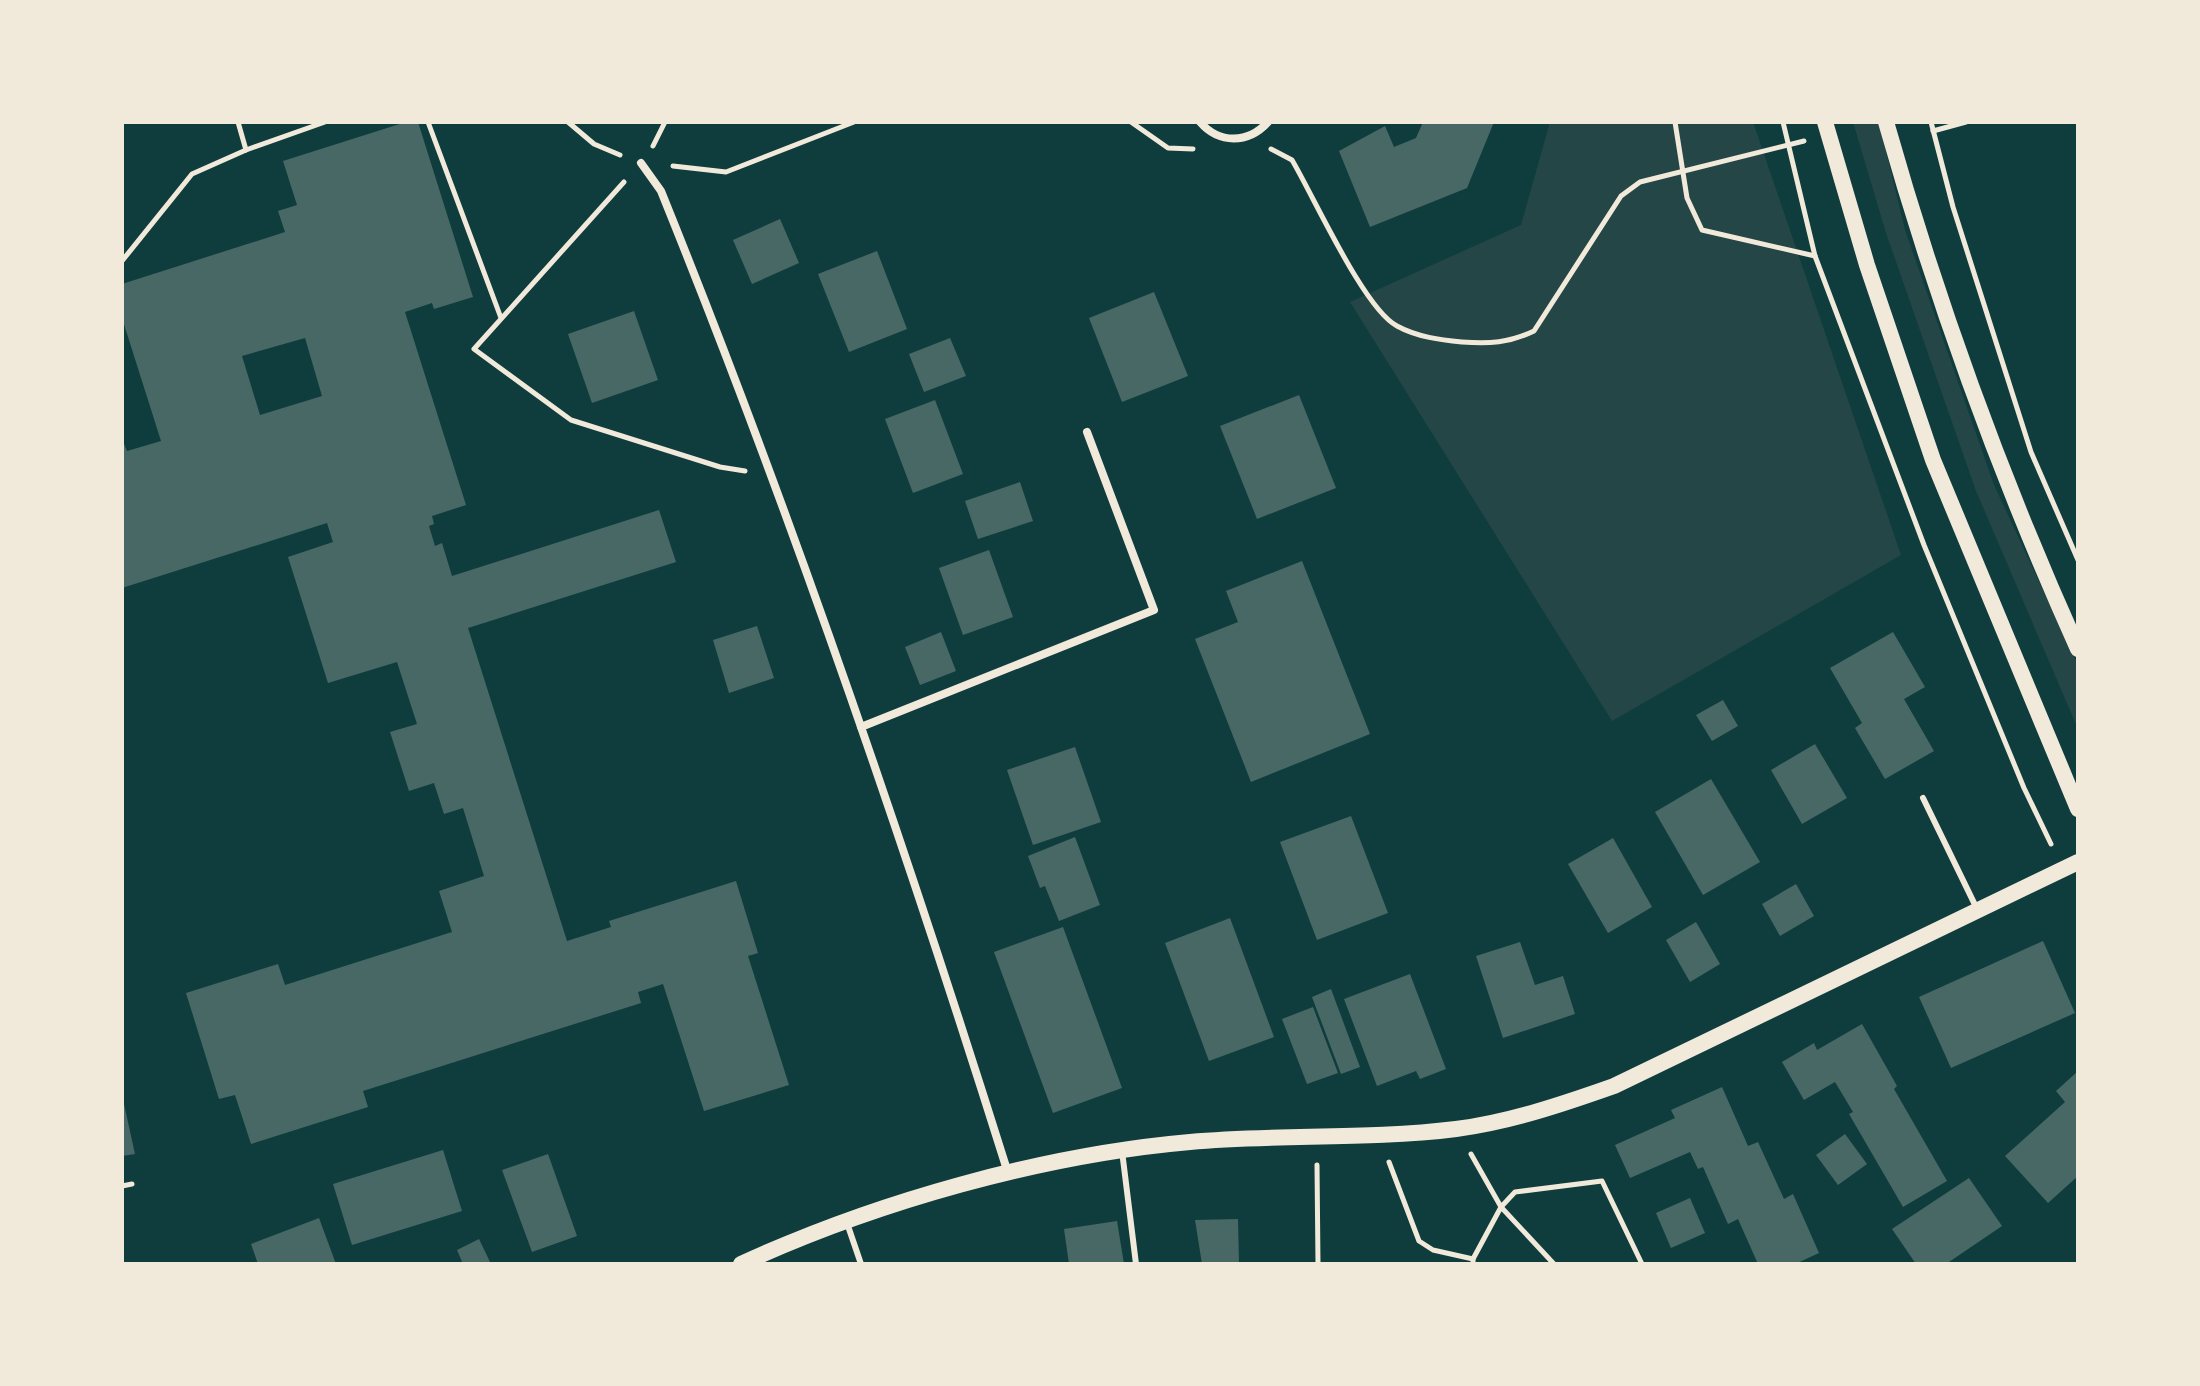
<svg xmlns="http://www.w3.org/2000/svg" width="2200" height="1386" font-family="'PT Sans Narrow',sans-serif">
	<rect width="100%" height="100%" fill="#0f3d3e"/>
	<g fill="#244646">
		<path d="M1550 122H1753L1901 555 1612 721 1350 302 1521 225Z"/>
		<path d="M1853 122H1879L1905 230 1994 485 2078 665V729L1976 491 1886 233Z"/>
	</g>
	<g fill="#486865" fill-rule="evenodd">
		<path d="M406 122H418L473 297 434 309 432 303 405 312 466 505 432 516 434 524 429 526 435 546 442 543 452 576 659 510 676 562 468 628 567 941 611 927 609 921 736 881 758 953 748 956 789 1085 704 1111 663 984 638 992 641 1003 363 1091 368 1107 251 1144 235 1095 219 1099 186 993 278 964 285 985 452 932 439 891 484 876 463 808 444 814 434 783 409 791 390 732 417 724 397 662 328 683 288 557 333 542 327 523 122 588V439L127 451 161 441 122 318V284L285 232 278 211 297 205 283 161ZM305 338 322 396 260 415 242 356Z"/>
		<path d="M1423 122H1494L1467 188 1370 227 1339 151 1385 126 1394 147 1416 138Z"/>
		<path d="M780 219 799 263 752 284 733 240Z"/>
		<path d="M877 251 907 329 849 352 818 274Z"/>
		<path d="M1154 292 1188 376 1122 402 1089 318Z"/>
		<path d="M634 311 658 380 592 403 568 334Z"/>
		<path d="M950 338 966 376 924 392 909 354Z"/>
		<path d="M1299 395 1336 488 1257 519 1220 426Z"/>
		<path d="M935 400 963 474 913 493 885 419Z"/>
		<path d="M1020 482 1033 521 978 539 965 501Z"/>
		<path d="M989 550 1013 617 963 635 939 568Z"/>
		<path d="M1302 561 1370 734 1251 782 1195 639 1238 622 1226 591Z"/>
		<path d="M757 626 774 678 729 693 713 640Z"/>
		<path d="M941 632 956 671 920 685 905 647Z"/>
		<path d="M1893 632 1925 687 1904 699 1934 751 1885 779 1855 728 1862 723 1830 668Z"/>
		<path d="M1723 700 1738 726 1712 741 1696 715Z"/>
		<path d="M1815 744 1847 798 1802 824 1771 770Z"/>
		<path d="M1075 747 1101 822 1033 845 1007 770Z"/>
		<path d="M1711 779 1760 862 1703 895 1655 812Z"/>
		<path d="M1351 816 1388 913 1317 940 1280 842Z"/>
		<path d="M1075 837 1100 905 1059 921 1045 886 1040 888 1028 856Z"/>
		<path d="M1613 838 1652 907 1608 933 1568 864Z"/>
		<path d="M1796 884 1814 916 1780 936 1762 904Z"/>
		<path d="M1230 918 1274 1037 1209 1061 1165 943Z"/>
		<path d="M1696 922 1720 964 1690 982 1666 940Z"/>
		<path d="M1063 927 1122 1088 1053 1113 994 952Z"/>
		<path d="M2043 941 2075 1013 1951 1068 1919 997Z"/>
		<path d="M1520 942 1535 985 1563 976 1575 1014 1503 1038 1476 956Z"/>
		<path d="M1410 974 1446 1069 1420 1079 1416 1071 1377 1086 1344 999Z"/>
		<path d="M1331 989 1360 1067 1341 1074 1312 997Z"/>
		<path d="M1313 1007 1338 1073 1307 1084 1282 1019Z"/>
		<path d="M1862 1024 1897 1086 1894 1089 1947 1181 1903 1207 1849 1114 1853 1112 1835 1082 1804 1100 1782 1062 1814 1043 1817 1050Z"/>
		<path d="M2078 1071V1176L2048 1203 2005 1156 2065 1102 2056 1091Z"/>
		<path d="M1722 1087 1748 1146 1758 1142 1784 1199 1793 1194 1819 1253 1795 1264H1758L1738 1219 1728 1224 1703 1167 1698 1169 1690 1152 1630 1178 1615 1145 1675 1118 1671 1110Z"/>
		<path d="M122 1095 135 1154 122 1156Z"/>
		<path d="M1845 1134 1867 1164 1838 1185 1816 1155Z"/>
		<path d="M443 1150 462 1211 352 1245 333 1184Z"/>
		<path d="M548 1154 577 1236 532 1252 502 1170Z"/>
		<path d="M1969 1178 2002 1226 1946 1264H1916L1892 1229Z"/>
		<path d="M1690 1198 1705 1233 1671 1248 1656 1213Z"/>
		<path d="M319 1218 336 1264H258L251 1244Z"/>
		<path d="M1238 1219 1239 1264H1202L1195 1220Z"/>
		<path d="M1117 1221 1124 1264H1069L1064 1229Z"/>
		<path d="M479 1239 491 1264H463L457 1250Z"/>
	</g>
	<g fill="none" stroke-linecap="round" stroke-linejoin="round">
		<g stroke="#f1e9da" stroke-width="5">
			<path d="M238 122 246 150 325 122"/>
			<path d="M428 122 501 318"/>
			<path d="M568 122 594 144 620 155"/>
			<path d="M1131 122 1168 148 1193 149"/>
			<path d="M1675 122 1687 198 1702 230 1815 256"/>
			<path d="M1783 122 1815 256 1924 545 2024 788 2051 844"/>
			<path d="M1931 122 1953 207 2031 452 2078 560"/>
			<path d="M1933 131 1966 122"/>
			<path d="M653 146 665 122"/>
			<path d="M1271 149 1292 160C1314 197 1364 309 1397 326 1417 337 1441 340 1462 342 1489 344 1509 343 1534 331L1621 196 1640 182 1804 141"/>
			<path d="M673 166 726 172 854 122"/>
			<path d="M624 182 474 349 571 420 720 467 745 471"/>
			<path d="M122 261 192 174 246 150"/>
			<path d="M1471 1154 1501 1207 1515 1192 1602 1181 1642 1264"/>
			<path d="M1389 1162 1419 1241 1433 1250 1473 1259V1264"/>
			<path d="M1317 1165 1318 1264"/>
			<path d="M122 1186 132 1184"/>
			<path d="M1473 1259 1501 1207 1554 1264"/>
		</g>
		<g stroke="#f1e9da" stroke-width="6">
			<path d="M1923 798 1977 909"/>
			<path d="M1122 1151 1136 1264"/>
			<path d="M847 1223 861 1264"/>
		</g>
		<g stroke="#f1e9da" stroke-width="8">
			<path d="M1200 122C1219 144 1248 144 1268 122"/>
			<path d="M641 163 661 191C791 512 904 842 1008 1173"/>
			<path d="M861 727 1154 610 1087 432"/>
		</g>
		<g stroke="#f1e9da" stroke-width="16">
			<path d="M1825 122 1867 265 1933 460 2078 809"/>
			<path d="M1886 122C1937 302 2001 478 2078 649"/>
			<path d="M741 1264C876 1202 1042 1155 1190 1142 1278 1134 1368 1140 1456 1129 1510 1122 1563 1104 1614 1086L2078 862"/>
		</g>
	</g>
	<rect width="2200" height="1386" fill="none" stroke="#f1e9da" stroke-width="248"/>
</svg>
